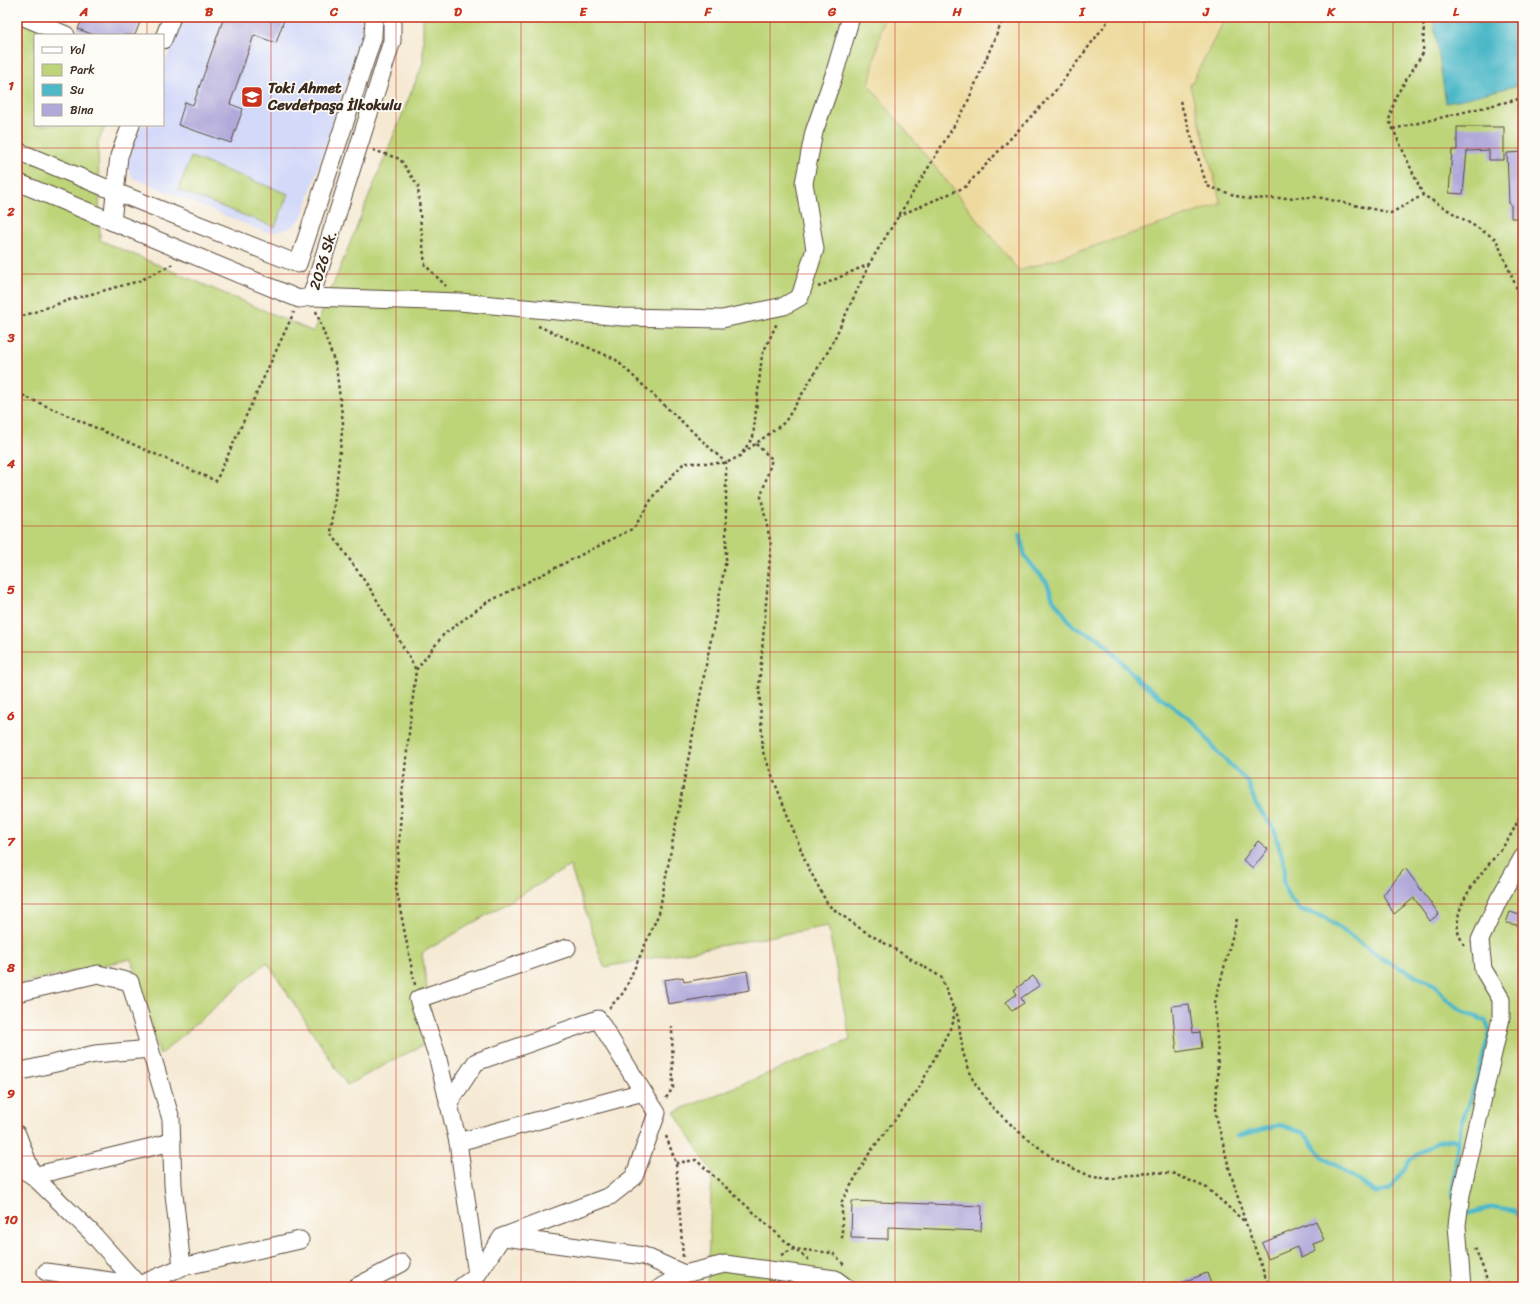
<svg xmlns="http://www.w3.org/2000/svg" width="1540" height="1304" font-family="Sriracha,sans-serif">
	<rect width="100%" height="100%" fill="#fdfcf7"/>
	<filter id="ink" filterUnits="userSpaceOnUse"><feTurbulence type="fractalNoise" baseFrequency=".025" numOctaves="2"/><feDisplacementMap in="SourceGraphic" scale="8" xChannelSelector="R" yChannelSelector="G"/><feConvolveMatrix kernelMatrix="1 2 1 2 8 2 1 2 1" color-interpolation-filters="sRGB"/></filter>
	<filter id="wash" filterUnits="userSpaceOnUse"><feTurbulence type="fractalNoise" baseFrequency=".012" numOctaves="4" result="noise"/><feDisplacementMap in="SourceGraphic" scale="16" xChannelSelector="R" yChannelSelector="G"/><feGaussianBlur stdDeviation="0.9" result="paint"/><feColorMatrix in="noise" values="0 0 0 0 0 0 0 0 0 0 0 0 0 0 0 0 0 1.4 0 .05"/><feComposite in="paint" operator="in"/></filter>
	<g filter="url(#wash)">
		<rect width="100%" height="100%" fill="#f5e9d3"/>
		<path fill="#d3d9f9" d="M183 17H361V38L302 217 291 228 276 232H265L133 178 126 164 141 125H163V68Z"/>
		<g fill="#bdd478" stroke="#7c7f4b">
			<path d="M17 17 66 35H35V125H106L98 142 100 240 314 332 423 63V17H1523V1287H707L712 1172 674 1112 850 1040 828 926 604 967 570 866 422 953 434 1039 347 1085 267 962 160 1055 131 959 17 984Z"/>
			<path d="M191 157 288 194 275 227 178 190Z"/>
		</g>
		<path fill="#eeda9e" stroke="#94825e" d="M884 17H1226L1190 86 1221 204 1019 271 869 85Z"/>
		<path fill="#4cb8c8" stroke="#447173" d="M1433 17H1523V84L1446 103Z"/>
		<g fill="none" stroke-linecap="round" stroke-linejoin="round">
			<g stroke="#4cb8c8" stroke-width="4.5">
				<path d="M1020 535 1025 557 1047 583 1053 599 1073 626 1100 639 1138 680 1197 725 1217 752 1248 782 1256 805 1274 829 1285 867 1283 880 1287 894 1299 909 1324 917 1386 961 1435 985 1447 1000 1465 1012 1486 1021 1490 1031 1477 1080 1461 1124 1457 1146 1453 1197"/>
				<path d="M1237 1136 1280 1125 1304 1133 1324 1158 1377 1193 1390 1189 1411 1159 1435 1143 1452 1139 1458 1142"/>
				<path d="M1466 1214 1493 1207 1514 1210 1523 1220"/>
			</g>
		</g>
		<g id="blocks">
			<g fill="#b1a9da">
				<path d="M83 17H142L135 35H94L78 29Z"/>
				<path d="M224 17H285L276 43 254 35 230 104 243 109 231 143 178 125 185 102 193 105Z"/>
				<path d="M1457 127H1504V160H1489V150L1467 151 1463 194 1449 193 1452 150H1457Z"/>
				<path d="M1523 152V218H1511V204H1509L1507 153Z"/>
				<path d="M1258 841 1268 849 1253 868 1243 860Z"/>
				<path d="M1405 868 1439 914 1430 921 1414 898 1394 914 1383 895Z"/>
				<path d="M1510 912 1523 916V926L1506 923Z"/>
				<path d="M747 971 750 990 668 1004 664 980 683 977 684 982Z"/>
				<path d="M1033 976 1040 985 1021 998 1024 1003 1012 1011 1006 1002 1017 994 1014 990Z"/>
				<path d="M1189 1004 1193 1033 1200 1032 1202 1048 1177 1052 1172 1006Z"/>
				<path d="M852 1201 982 1206 981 1231 888 1227V1239L851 1238Z"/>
				<path d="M1316 1221 1324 1240 1313 1244 1316 1251 1301 1258 1297 1247 1268 1259 1262 1243Z"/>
				<path d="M1207 1273 1212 1287H1173V1286Z"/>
			</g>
		</g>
	</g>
	<g filter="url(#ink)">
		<use href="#blocks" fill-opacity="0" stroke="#574739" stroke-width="1"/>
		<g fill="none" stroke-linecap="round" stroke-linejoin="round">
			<g stroke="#574739" stroke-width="19">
				<g id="minor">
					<path d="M24 17 66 35"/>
					<path d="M163 40 172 17"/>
					<path d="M17 151 116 192 298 264 373 37 374 17"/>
					<path d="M17 182 299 299 311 297 460 302 622 317 722 319 784 306 800 297 815 249 804 183 814 132 834 75 851 17"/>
					<path d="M112 222 119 156 131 125"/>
					<path d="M311 297 392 41V17"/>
					<path d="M17 993 98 974 130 982 171 1119 173 1185 182 1267"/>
					<path d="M17 1072 95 1054 150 1049"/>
					<path d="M448 1104 476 1062 598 1019 643 1092 657 1113 634 1177 610 1196 502 1237 477 1275 461 1287"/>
					<path d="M17 1134 33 1176 172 1142"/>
					<path d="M458 1142 643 1092"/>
					<path d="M25 1171 33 1176 91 1232 140 1287"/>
					<path d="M504 1237 644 1256 684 1274"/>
					<path d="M46 1272 139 1285 182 1267 300 1240"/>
					<path d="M477 1275 458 1142 437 1055 418 999 567 948"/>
					<path d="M356 1287 402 1263"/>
					<path d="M661 1287 684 1274 725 1264 835 1279 846 1287"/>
					<path d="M1462 1287 1457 1225 1461 1195 1501 1018V999L1483 969 1480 940 1499 899 1523 857"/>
				</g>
			</g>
			<g stroke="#574739" stroke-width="2.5" stroke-dasharray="3 3" stroke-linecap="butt">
				<path d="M1424 17 1423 53 1396 96 1389 120 1423 195 1496 239 1523 303"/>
				<path d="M1180 101 1207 186 1246 199 1317 197 1391 213 1423 195"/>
				<path d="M1393 129 1523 98"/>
				<path d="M373 150 400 159 418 186 421 227 425 265 446 286"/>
				<path d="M898 216 965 187 1056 90 1111 17"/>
				<path d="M818 287 869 264 965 108 1004 17"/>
				<path d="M316 311 336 366 343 423 331 533 373 593 416 670"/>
				<path d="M17 318 69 300 139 281 175 263"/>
				<path d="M538 326 615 359 726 463V560L659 913 624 992 609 1008"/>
				<path d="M17 393 216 481 294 312"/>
				<path d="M756 444 772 459 761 497 771 545 759 686 763 752 806 863 828 905 861 929 941 977 952 1004 954 1021 918 1090 870 1152 842 1201V1242"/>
				<path d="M743 453 785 422 830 348 869 265"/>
				<path d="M1237 919 1215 1002 1218 1057 1216 1115 1228 1164 1244 1218 1269 1287"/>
				<path d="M1464 945C1462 941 1459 936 1458 931 1453 898 1490 866 1507 841 1513 832 1519 819 1523 808"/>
				<path d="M415 985 396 888 402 796 416 670 444 634 486 603 634 528 654 495 684 463H726L740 456 753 437 762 355 777 323"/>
				<path d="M954 1008 958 1017 963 1053 973 1080 991 1106 1018 1131 1055 1160 1092 1177 1113 1179 1146 1172 1172 1173 1207 1188 1245 1222"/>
				<path d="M666 1098 673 1088 672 1026"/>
				<path d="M666 1136 676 1163 683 1257"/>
				<path d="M676 1163 696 1160 794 1249 809 1260"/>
				<path d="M1475 1248 1485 1273 1488 1287"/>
				<path d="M781 1255 794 1249 833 1253 845 1266"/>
			</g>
			<use href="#minor" stroke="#fff" stroke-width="17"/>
		</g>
	</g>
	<path fill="none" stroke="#c8321e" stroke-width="1" stroke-opacity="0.55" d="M147 17V35M271 17V1287M396 17V1287M521 17V1287M645 17V1287M770 17V1287M895 17V1287M1019 17V1287M1144 17V1287M1269 17V1287M1393 17V1287M147 125V1287M17 148H1523M17 274H1523M17 400H1523M17 526H1523M17 652H1523M17 778H1523M17 904H1523M17 1030H1523M17 1156H1523"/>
	<defs>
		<g id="school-square" transform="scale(1.15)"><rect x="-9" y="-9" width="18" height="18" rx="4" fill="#c8321e" stroke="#fdfcf7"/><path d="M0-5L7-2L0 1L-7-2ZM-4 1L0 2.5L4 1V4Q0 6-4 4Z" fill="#fff"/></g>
	</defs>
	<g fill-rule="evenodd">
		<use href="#school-square" x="252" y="97"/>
	</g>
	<g text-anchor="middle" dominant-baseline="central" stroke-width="3.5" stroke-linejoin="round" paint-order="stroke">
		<g font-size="15" font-weight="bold" fill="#3b2a1e" stroke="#fdfcf7" text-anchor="start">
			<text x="268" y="88">Toki Ahmet<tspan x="268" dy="17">Cevdetpaşa İlkokulu</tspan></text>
		</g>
		<g font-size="15" fill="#3b2a1e" stroke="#fdfcf7">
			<text transform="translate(323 260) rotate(-73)">2026 Sk.</text>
		</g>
	</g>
	<rect width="1540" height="1304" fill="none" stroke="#fdfcf7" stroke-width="44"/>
	<rect x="34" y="34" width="130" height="92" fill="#fdfcf7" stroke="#afa8a0"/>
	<rect x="42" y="47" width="20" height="6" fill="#ffffff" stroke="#afa8a0"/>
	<text x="70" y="54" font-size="12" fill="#3b2a1e">Yol</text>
	<rect x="42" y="64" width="20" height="12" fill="#bdd478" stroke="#afa8a0"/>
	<text x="70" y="74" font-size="12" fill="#3b2a1e">Park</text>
	<rect x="42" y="84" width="20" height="12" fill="#4cb8c8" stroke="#afa8a0"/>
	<text x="70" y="94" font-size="12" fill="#3b2a1e">Su</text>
	<rect x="42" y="104" width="20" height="12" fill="#b1a9da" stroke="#afa8a0"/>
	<text x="70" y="114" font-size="12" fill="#3b2a1e">Bina</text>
	<rect x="22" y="22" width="1496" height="1260" fill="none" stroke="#c8321e" stroke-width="1.5"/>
	<g font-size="13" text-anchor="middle" font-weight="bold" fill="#c8321e">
		<text x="84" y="16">A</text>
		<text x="209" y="16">B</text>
		<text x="334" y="16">C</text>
		<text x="458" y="16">D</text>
		<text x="583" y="16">E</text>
		<text x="708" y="16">F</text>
		<text x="832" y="16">G</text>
		<text x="957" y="16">H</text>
		<text x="1082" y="16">I</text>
		<text x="1206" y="16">J</text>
		<text x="1331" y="16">K</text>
		<text x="1456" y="16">L</text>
		<text x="11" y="90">1</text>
		<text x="11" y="216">2</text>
		<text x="11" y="342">3</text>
		<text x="11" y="468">4</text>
		<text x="11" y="594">5</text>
		<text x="11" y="720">6</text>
		<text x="11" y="846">7</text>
		<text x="11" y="972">8</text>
		<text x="11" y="1098">9</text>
		<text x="11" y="1224">10</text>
	</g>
</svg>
